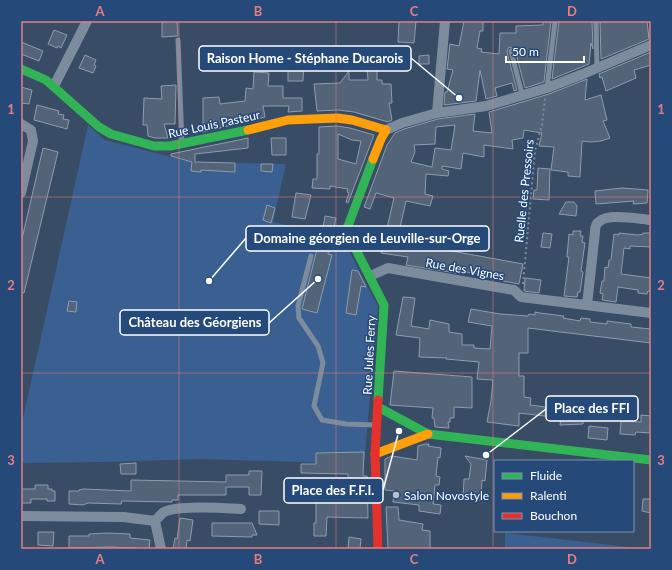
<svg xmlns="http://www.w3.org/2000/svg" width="672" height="570" font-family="Lato,sans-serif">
	<rect width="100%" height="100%" fill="#384c66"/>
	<g fill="#396090">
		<path d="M88 125 105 140 191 162 286 164 273 222 338 235 351 255 378 307 364 464 202 459 102 462 21 463V427Z"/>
		<path d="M505 533 647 549H505Z"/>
	</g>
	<g fill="#536378" stroke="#8f9cac" fill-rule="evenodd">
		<path d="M177 21 178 36 162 37V22Z"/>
		<path d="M399 21H416L414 43 398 42Z"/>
		<path d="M464 21H483V31H480L477 48 482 49 481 52 499 54 500 33H516V26L543 25V21H551L544 82 525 88 515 50 510 47 508 48 507 52 517 90 514 91 512 83 495 88 497 96 486 99 480 70 476 101 444 105 445 92H447L453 70 447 69 450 44 459 46Z"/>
		<path d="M559 21H592L593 49 591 43 589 64 552 79Z"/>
		<path d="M600 21H647L649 39 601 59Z"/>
		<path d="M54 30 67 35 61 48 58 46 57 48 48 44Z"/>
		<path d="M21 42 43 51 39 61 21 54Z"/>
		<path d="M651 52V65L634 70 636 78 606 91 602 77 600 78 599 74Z"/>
		<path d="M288 54H297V58H304L303 81H288Z"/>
		<path d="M85 55 96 60 94 65 96 66 93 73 79 68Z"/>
		<path d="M429 55V64H419V56Z"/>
		<path d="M367 66H377V80H382V84H391L392 103H389L392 120 388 122 354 112 338 110 317 111 314 84 340 83 349 71V80H368Z"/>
		<path d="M254 72 269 73 268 86H283V98H302V111L288 112 289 106H263L265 117 203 132V98L219 97 220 104 245 101 246 88 253 89Z"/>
		<path d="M587 79 585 100 601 95 607 120 603 121 610 138 601 141 591 142 582 141 580 177 568 176V172L551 170 554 147 539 146 542 133 524 130 523 138 512 140 513 149 484 145V157L463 153 461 169 442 166V169L449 171 448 176 426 174 425 194 433 196 430 206 406 201 397 241 523 264 519 284 503 281V279L456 270V273L406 265 408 257 381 253 394 198 376 193 370 209 364 207 387 145 395 133 404 129 438 119 475 114 473 131 492 133 489 112 549 94ZM455 125 451 150 435 148 432 167 411 162 415 152 414 145 435 144 436 127Z"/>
		<path d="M176 85 175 124H164L168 138H155L148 136 147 125H143L144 98 162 99 161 86Z"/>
		<path d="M21 87 32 90 29 104 21 103Z"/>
		<path d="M37 105 59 111 58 114 64 115 63 119 69 120 67 129 34 120Z"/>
		<path d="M337 126 350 128 374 135 348 203 346 202 349 193 347 192 348 189 330 186V189L312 188 313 179H317V154H319V127ZM338 134 352 140 361 141 356 164 338 159Z"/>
		<path d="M248 138V148L195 154V162L235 163V172L201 170V172L191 171 192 162 171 156V154Z"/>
		<path d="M271 138H286V155H272Z"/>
		<path d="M43 148 58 152 24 293 21 292V243Z"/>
		<path d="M261 164H273L272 172 261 171Z"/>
		<path d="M538 168 550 169 549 200 533 199 534 190H537Z"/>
		<path d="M622 188 648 190 647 203 633 204 634 201 596 204 595 191Z"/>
		<path d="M296 193 311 195 305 219 292 217Z"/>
		<path d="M566 202H574L577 206 576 216 559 214Z"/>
		<path d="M267 205 275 208 271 223 263 220Z"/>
		<path d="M325 216 336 218 328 254 332 255 317 313 302 309 317 249H316L318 240H321Z"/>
		<path d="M573 231H581L580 236H583L582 242 585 243 581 271 583 272 580 292H578L577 297 564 296 569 257H567L569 234 573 235Z"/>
		<path d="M543 233 552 234 550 248 541 247Z"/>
		<path d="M619 233 638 235 643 234V233H651V247L630 246V249L624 248 621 274 651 278V291H648L647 294 638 293V290L618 287 616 302 602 300 603 294 600 293 602 281H604L605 267 608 268 609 260H611L614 234 619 235Z"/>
		<path d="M352 270 358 271 366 287 361 286 356 315 346 313Z"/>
		<path d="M525 278 541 280 539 293 524 291Z"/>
		<path d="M403 297 415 298 411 326 429 329 430 320 449 324V332L462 334V345H474V348L490 349 492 326 468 322 471 309 500 314 528 316 529 314 535 315V312L540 313 564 316 563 318 580 321 581 318 590 319V322L607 324V321L631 324V327L651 329V343L528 328V353H519V376H524V397L531 398 530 405 567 410V402H577V409H583V424L560 425 561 418 519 413V426L487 422 491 401 493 380 477 379 479 362 446 359 447 358 419 357 420 338 396 335Z"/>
		<path d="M69 301 77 302 76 312 67 311Z"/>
		<path d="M394 371 472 377V408L454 407V418H450V422H448L449 428 435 427 434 418H432L433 408 390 405Z"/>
		<path d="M641 415 651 416V433L636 432 635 435 620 434 621 421 641 422Z"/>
		<path d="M589 426 608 428 607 440 588 438Z"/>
		<path d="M425 444H429L428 446 441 448 440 458 438 457 436 476 440 477 439 485H435L433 504 441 505 440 514 419 511V505L393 502 394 491 385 490V459L392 456 417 460 418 446Z"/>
		<path d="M364 452 363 476H367L368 518 327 517 326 536H314V523H316V502H301V493L349 492 348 474 301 473V464H316V453Z"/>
		<path d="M465 456 487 460 485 481 482 480 481 500 463 498 464 479H469L471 464Z"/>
		<path d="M136 463V474H121L120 464Z"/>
		<path d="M249 471H262L261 495H249V487H226V495H178V500H172V502L122 501 121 504 88 503 83 505 69 504V491H79V490L83 489 131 491V480L226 482V475H249Z"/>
		<path d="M35 485H48V489H52V491H55V501H47V499H31V503H21V489H35Z"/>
		<path d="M643 499H651V513L642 511Z"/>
		<path d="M386 507H398L399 520 423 524 422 530 430 531V549H388Z"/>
		<path d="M259 511H279V525L259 524Z"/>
		<path d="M180 518 193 520 190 541 187 540 186 549H173L175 538 177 539Z"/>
		<path d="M212 523H252L257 535H252V537L212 536Z"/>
		<path d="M38 532H54L53 546 38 545Z"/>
		<path d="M107 533 130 534V538L150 540 149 549 112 547 69 548V536H89V534Z"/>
		<path d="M349 537 361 539 360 549H348Z"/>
	</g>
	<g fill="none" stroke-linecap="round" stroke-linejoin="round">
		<path stroke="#7d8c9d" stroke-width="2" stroke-dasharray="2 3" stroke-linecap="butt" d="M523 284 535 151 542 125 545 98"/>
		<g stroke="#7d8c9d" stroke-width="5">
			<path d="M596 21 597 68"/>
			<path d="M178 40 182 143"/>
			<path d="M511 51 522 94"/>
			<path d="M547 88 555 22"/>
			<path d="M311 256 298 306 299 318 318 346 323 363 314 406 322 420 346 424 376 425"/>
		</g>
		<g stroke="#7d8c9d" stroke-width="10">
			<path d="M54 86 87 21"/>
			<path d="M437 113 445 21"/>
			<path d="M21 124 31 130 33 141 21 193"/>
			<path d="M386 130 402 123 437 113 486 106 547 88 583 74 651 45"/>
			<path d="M370 276 388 268 514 290 521 297 651 313"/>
			<path d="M587 305 595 232C595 228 596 223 600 221 609 213 639 219 651 220"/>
			<path d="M21 516 123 517 155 521C158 518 161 514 164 512 179 505 223 508 241 509"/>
			<path d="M155 521 161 549"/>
		</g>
		<g stroke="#30b455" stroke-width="9">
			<path d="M21 69 46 80 99 127 111 134 154 146H170L248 130"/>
			<path d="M373 159 348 226V234L384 305 378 400"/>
			<path d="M378 407 428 434 651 460"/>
		</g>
		<g stroke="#ff9f0a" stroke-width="9">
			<path d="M248 130 288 120 337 118 352 120 386 130 381 139 373 159"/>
			<path d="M375 454 428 434"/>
		</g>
		<path stroke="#e5322d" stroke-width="9" d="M378 549 375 454 378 400"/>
	</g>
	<path fill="none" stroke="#e67e7e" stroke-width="1" stroke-opacity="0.55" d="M179 21V549M336 21V549M493 21V549M21 197H651M21 373H651"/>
	<circle fill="#b9c0c9" stroke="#254a79" stroke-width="1.5" cx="396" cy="495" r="4"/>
	<g text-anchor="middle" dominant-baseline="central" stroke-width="3" stroke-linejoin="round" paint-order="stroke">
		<g font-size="12" fill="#fff" stroke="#254a79">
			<text transform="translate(214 124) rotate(-12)">Rue Louis Pasteur</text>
			<text transform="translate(524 191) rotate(-84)">Ruelle des Pressoirs</text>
			<text transform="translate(465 269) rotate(10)">Rue des Vignes</text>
			<text transform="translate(369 355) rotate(-87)">Rue Jules Ferry</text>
		</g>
		<g font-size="12" fill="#fff" stroke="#254a79" text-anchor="start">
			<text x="404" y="495">Salon Novostyle</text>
		</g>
	</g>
	<path fill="none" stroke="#fff" stroke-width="1.5" d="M459 98L411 58M209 281L246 238M318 279L269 323M486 455L546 409M399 431L383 490"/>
	<g fill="#fff" stroke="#254a79" stroke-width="1.5">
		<circle cx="459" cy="98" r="4"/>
		<circle cx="209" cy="281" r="4"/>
		<circle cx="318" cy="279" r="4"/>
		<circle cx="486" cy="455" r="4"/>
		<circle cx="399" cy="431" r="4"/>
	</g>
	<g fill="#254a79" stroke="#fff" stroke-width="1.5">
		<rect x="199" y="46" width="212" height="25" rx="4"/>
		<rect x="246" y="226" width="243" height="25" rx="4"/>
		<rect x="120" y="310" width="149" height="25" rx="4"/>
		<rect x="546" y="396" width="92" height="25" rx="4"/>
		<rect x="284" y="478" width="99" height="25" rx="4"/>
	</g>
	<g font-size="13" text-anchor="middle" font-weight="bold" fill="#fff">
		<text x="305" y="63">Raison Home - Stéphane Ducarois</text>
		<text x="367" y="243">Domaine géorgien de Leuville-sur-Orge</text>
		<text x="195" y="327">Château des Géorgiens</text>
		<text x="592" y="413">Place des FFI</text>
		<text x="333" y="495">Place des F.F.I.</text>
	</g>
	<rect width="672" height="570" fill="none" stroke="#254a79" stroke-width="44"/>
	<rect x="494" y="460" width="140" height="72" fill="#254a79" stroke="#7c92af"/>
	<rect x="502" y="473" width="20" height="6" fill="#30b455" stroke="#7c92af"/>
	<text x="530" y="480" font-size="12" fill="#ffffff">Fluide</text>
	<rect x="502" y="493" width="20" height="6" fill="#ff9f0a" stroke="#7c92af"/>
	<text x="530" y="500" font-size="12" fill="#ffffff">Ralenti</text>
	<rect x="502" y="513" width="20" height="6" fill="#e5322d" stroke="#7c92af"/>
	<text x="530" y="520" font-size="12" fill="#ffffff">Bouchon</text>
	<path d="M506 56v6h78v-6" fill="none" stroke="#ffffff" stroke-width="2"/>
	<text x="512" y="56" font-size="12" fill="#ffffff" stroke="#254a79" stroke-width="3" paint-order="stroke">50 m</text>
	<rect x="22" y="22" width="628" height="526" fill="none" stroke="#e67e7e" stroke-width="1.5"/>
	<g font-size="13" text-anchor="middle" font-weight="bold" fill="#e67e7e">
		<text x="100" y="16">A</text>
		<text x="258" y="16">B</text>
		<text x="414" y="16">C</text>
		<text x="572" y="16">D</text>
		<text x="11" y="114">1</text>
		<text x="661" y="114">1</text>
		<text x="11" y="290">2</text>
		<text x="661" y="290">2</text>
		<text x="11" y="465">3</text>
		<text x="661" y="465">3</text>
		<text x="100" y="564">A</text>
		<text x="258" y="564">B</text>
		<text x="414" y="564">C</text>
		<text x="572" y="564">D</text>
	</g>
</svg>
